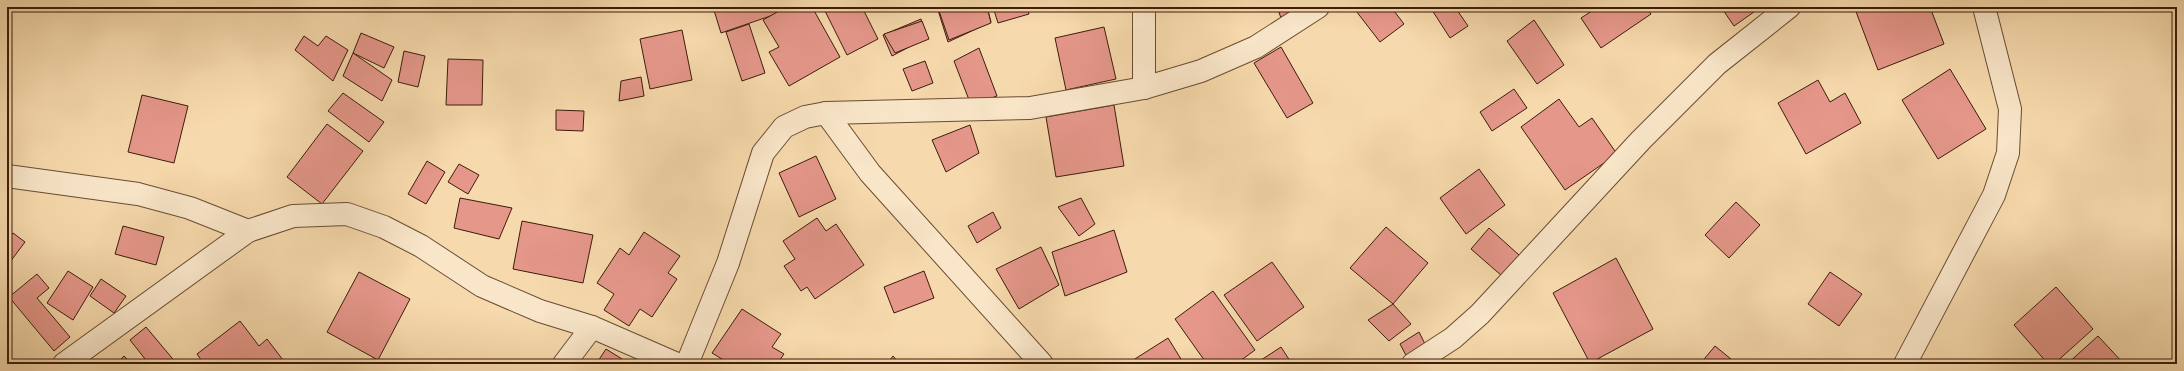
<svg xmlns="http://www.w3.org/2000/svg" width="2184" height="371" font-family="'IM FELL English',serif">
	<rect width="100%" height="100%" fill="#f6d9ac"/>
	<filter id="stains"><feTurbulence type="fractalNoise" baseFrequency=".005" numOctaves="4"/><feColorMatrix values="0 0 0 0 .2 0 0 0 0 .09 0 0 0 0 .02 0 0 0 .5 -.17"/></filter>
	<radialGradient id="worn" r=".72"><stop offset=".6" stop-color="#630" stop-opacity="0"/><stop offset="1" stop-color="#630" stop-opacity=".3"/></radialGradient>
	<g fill="#e5978a" stroke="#3c1d0b">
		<path d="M713 7H781L782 12 721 33Z"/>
		<path d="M786 7H812L840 57 789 86 769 52 779 47 763 20Z"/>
		<path d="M823 7H862L878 39 847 55Z"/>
		<path d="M937 7H987L991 22 948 42Z"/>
		<path d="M941 7H987L991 23 949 40 938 8Z"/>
		<path d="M993 7H1027L1029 14 998 23Z"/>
		<path d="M1277 7H1306L1281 18Z"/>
		<path d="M1353 7H1391L1404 24 1380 42Z"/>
		<path d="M1430 7H1455L1468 26 1450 38Z"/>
		<path d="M1598 7H1646L1651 14 1601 48 1581 18Z"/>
		<path d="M1721 7H1761L1734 26Z"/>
		<path d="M1861 7H1930L1944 44 1878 70 1855 9Z"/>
		<path d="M921 19 926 38 892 56 883 35Z"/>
		<path d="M1534 20 1564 65 1537 84 1507 41Z"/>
		<path d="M922 21 929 39 895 53 884 34Z"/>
		<path d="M749 24 765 73 742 81 726 32Z"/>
		<path d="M1104 27 1116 79 1066 90 1055 38Z"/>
		<path d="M682 30 692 80 650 89 640 39Z"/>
		<path d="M361 33 394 47 384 68 353 53Z"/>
		<path d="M304 36 318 46 326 36 348 50 333 81 295 50Z"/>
		<path d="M1281 47 1313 103 1287 118 1254 63Z"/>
		<path d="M979 48 997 96 971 105 954 61Z"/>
		<path d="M404 51 425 56 418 87 398 82Z"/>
		<path d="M353 53 392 80 382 101 343 76Z"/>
		<path d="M448 59 483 60 482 105H446Z"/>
		<path d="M925 61 933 83 912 91 903 69Z"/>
		<path d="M1950 69 1986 129 1938 159 1902 100Z"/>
		<path d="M641 77 644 96 619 101 621 81Z"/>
		<path d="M1818 80 1830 102 1845 93 1861 123 1806 154 1778 103Z"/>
		<path d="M1514 89 1527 108 1492 131 1480 112Z"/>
		<path d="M343 93 384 122 369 142 328 111Z"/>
		<path d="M142 95 188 106 174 163 128 152Z"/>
		<path d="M1559 99 1579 127 1592 118 1617 154 1565 190 1521 127Z"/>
		<path d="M1114 105 1124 166 1056 177 1046 117Z"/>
		<path d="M556 110 584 111 583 131 556 130Z"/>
		<path d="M327 124 363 151 322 204 287 177Z"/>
		<path d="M970 125 979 153 946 172 932 140Z"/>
		<path d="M816 156 836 199 799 217 779 173Z"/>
		<path d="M427 161 445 172 426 204 408 194Z"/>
		<path d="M459 164 479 175 468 194 448 182Z"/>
		<path d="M1479 169 1505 205 1466 234 1440 198Z"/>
		<path d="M460 198 512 208 499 239 454 228Z"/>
		<path d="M1081 198 1095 224 1079 236 1058 207Z"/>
		<path d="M1736 202 1760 225 1729 258 1705 235Z"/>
		<path d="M993 212 1001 228 977 243 968 226Z"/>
		<path d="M817 218 826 231 836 224 864 265 815 299 807 287 801 291 784 266 795 259 783 241Z"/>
		<path d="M522 221 593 235 583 283 513 269Z"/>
		<path d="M123 226 164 237 156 265 115 254Z"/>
		<path d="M1386 227 1428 263 1393 304 1350 268Z"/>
		<path d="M1489 228 1519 255 1502 276 1471 249Z"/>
		<path d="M1114 230 1127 272 1065 296 1052 252Z"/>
		<path d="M644 232 680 256 668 273 677 279 652 317 640 309 629 326 604 310 614 294 597 283 620 248 629 255Z"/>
		<path d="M13 233 25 242 7 266V241Z"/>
		<path d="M1041 247 1059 285 1019 309 996 269Z"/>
		<path d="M1616 258 1653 329 1590 363 1553 293Z"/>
		<path d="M1272 262 1304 307 1257 341 1224 295Z"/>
		<path d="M68 271 93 287 73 320 47 303Z"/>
		<path d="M924 271 934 298 894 313 884 287Z"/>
		<path d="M359 272 410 299 378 360 327 332Z"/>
		<path d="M1830 272 1862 294 1839 326 1808 304Z"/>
		<path d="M37 274 49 288 37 298 70 337 54 351 9 297Z"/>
		<path d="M101 279 126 296 114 313 90 296Z"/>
		<path d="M2056 287 2093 329 2054 364H2048L2014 325Z"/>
		<path d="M1213 291 1255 350 1236 364H1207L1175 319Z"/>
		<path d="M1393 304 1411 324 1389 341 1368 320Z"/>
		<path d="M742 309 781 334 772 347 784 354 777 364H730L712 353Z"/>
		<path d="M240 321 259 346 267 339 283 360 278 364H204L197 354Z"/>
		<path d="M146 327 177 364H149L130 340Z"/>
		<path d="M1419 332 1425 344 1408 359 1400 344Z"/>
		<path d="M2098 336 2124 364H2067Z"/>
		<path d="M1168 338 1184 364H1127Z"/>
		<path d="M1715 346 1737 364H1700Z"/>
		<path d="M1281 347 1292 364H1255Z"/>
		<path d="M606 349 630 364H596Z"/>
		<path d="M124 356 132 364H116Z"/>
		<path d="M893 356 900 364H887Z"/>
		<path d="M816 359 822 364H812Z"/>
	</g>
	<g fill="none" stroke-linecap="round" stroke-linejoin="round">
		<g stroke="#6a4c33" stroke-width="24">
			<g id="minor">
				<path d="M1144 88V7"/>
				<path d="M826 113 870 173 1042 364"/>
				<path d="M7 176 138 194 190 208 248 231"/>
				<path d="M64 364 248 231 293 216 347 214 384 227 421 246 482 286 540 311 592 327 677 364"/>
				<path d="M564 364 592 327"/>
				<path d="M687 364 728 263 763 153 784 127 805 117 826 113 1030 108 1144 88 1201 71 1256 47 1318 7"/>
				<path d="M1413 364 1453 338 1480 314 1641 140 1717 64 1789 7"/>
				<path d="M1905 364 1994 195 2008 153 2010 109 1984 7"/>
			</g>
		</g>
		<use href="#minor" stroke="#f9e6c9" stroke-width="22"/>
	</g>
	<rect width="2184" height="371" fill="none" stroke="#f6d9ac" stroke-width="24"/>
	<rect x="8" y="8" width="2168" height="355" fill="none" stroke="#3c1d0b" stroke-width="2"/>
	<rect x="12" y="12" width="2160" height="347" fill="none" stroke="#3c1d0b"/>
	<rect width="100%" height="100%" filter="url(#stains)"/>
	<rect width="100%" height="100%" fill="url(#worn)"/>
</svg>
